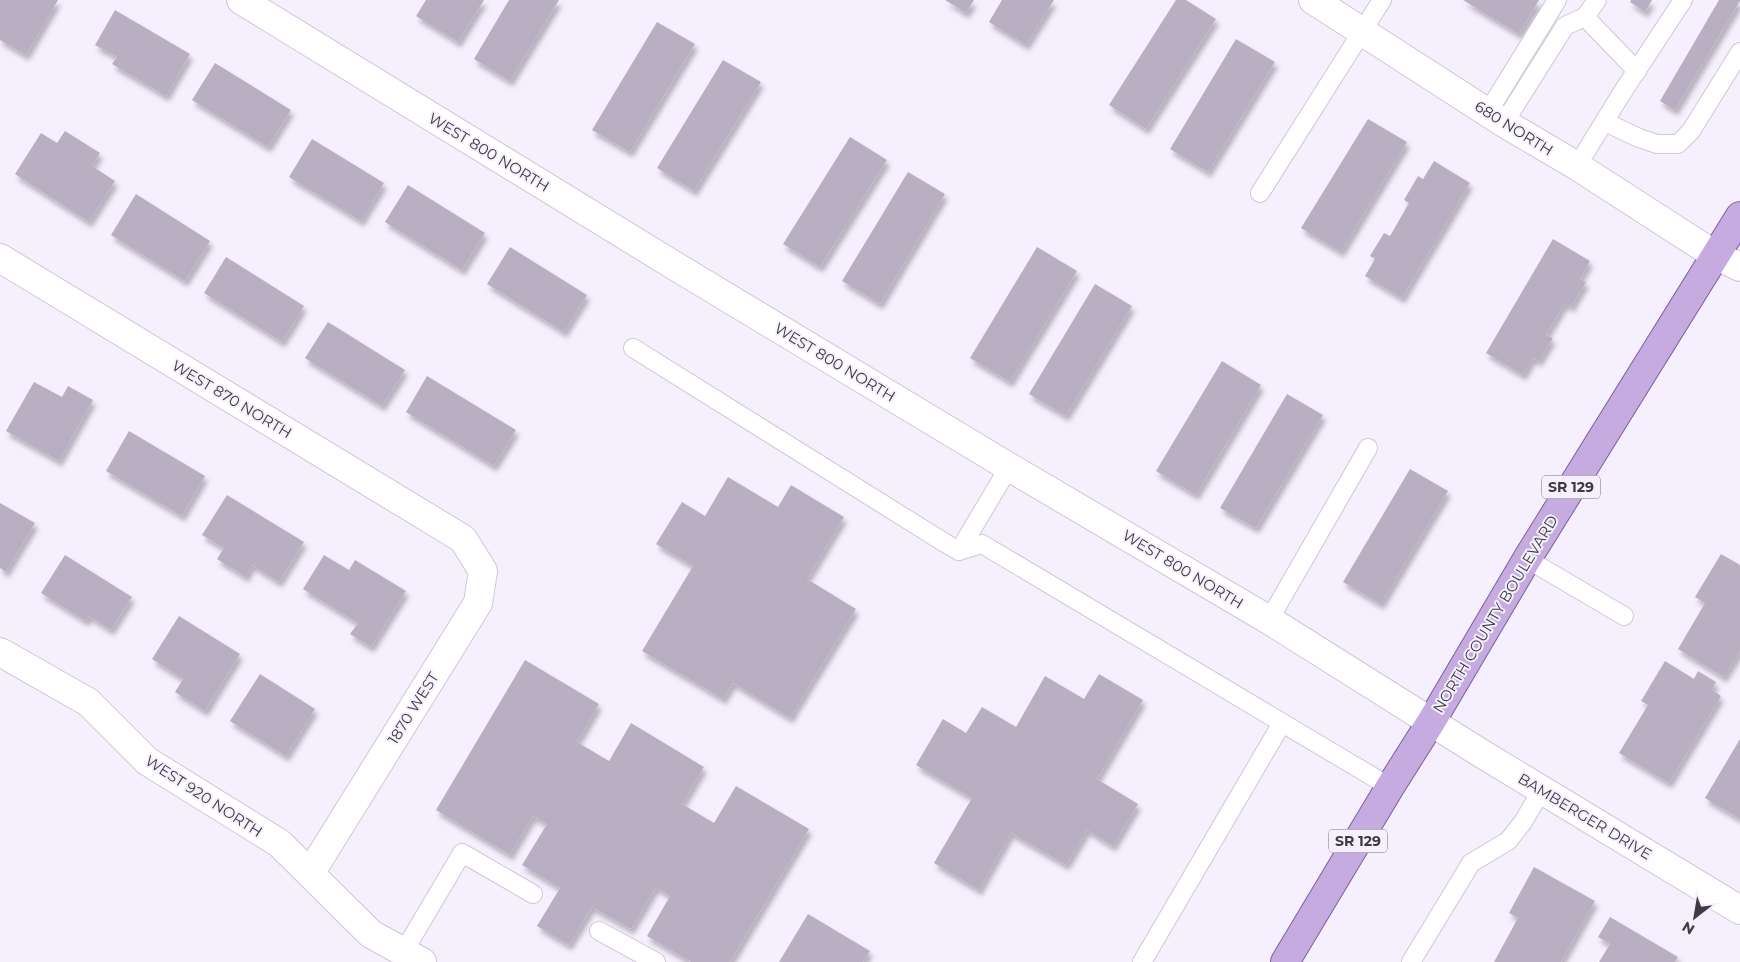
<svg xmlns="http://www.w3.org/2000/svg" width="1740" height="962" font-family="Montserrat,sans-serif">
	<defs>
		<filter id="shadow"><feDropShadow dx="3" dy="5.5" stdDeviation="2.5" flood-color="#0004"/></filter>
	</defs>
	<rect width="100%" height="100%" fill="#f6effe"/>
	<g fill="#b8b0c2" filter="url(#shadow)">
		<path d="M0 0H58L26 55 0 40Z"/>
		<path d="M426 0H484L458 42 416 16Z"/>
		<path d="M509 0H559L510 81 474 59Z"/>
		<path d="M945 0H974L966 13Z"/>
		<path d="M1002 0H1054L1026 45 989 22Z"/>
		<path d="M1176 0H1186L1216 19 1146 129 1109 105Z"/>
		<path d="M1463 0H1539L1519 34Z"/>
		<path d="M1631 0H1652L1645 12 1630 2Z"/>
		<path d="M1719 0H1740V1L1675 110 1660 101Z"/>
		<path d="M115 10 190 54 166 96 112 64 117 57 95 45Z"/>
		<path d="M657 22 695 44 630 152 592 130Z"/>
		<path d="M1236 39 1275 62 1208 172 1170 149Z"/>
		<path d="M723 60 761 82 694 191 657 168Z"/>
		<path d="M215 63 291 110 268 147 192 100Z"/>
		<path d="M1368 119 1407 142 1341 252 1301 228Z"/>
		<path d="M65 131 100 153 92 166 115 181 89 222 15 174 41 133 57 143Z"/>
		<path d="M850 137 887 160 820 267 783 244Z"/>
		<path d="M312 139 384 183 361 221 289 177Z"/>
		<path d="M1434 161 1470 183 1402 298 1365 276 1375 259 1370 256 1384 233 1390 236 1409 203 1404 200 1418 176 1423 179Z"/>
		<path d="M908 172 945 194 880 304 842 281Z"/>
		<path d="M408 185 485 233 462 270 385 222Z"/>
		<path d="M136 194 210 241 185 281 111 235Z"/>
		<path d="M1553 239 1590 261 1580 279 1586 282 1571 307 1565 303 1546 335 1553 338 1539 361 1533 358 1523 375 1486 353Z"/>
		<path d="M510 247 587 295 564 332 487 284Z"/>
		<path d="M1037 247 1077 271 1010 382 970 358Z"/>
		<path d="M226 257 304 306 282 342 204 293Z"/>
		<path d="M1095 284 1132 306 1066 416 1029 394Z"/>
		<path d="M328 322 405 370 382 406 305 358Z"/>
		<path d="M1222 361 1261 385 1196 495 1156 471Z"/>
		<path d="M427 376 516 430 494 466 406 412Z"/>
		<path d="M34 382 62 397 68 386 93 400 59 461 6 431Z"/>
		<path d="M1287 394 1323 415 1256 528 1220 508Z"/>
		<path d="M129 431 205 476 182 516 106 471Z"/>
		<path d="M1410 469 1448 491 1381 604 1343 582Z"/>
		<path d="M728 477 778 507 791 485 844 517 807 579 856 609 790 718 733 683 723 699 642 651 693 566 656 544 682 502 705 516Z"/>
		<path d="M227 495 304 542 279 582 252 565 246 577 217 559 224 548 202 535Z"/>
		<path d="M0 503 35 523 6 572 0 568Z"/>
		<path d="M1721 554 1740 565V651L1724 677 1678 649 1705 603 1695 597Z"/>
		<path d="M65 555 132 597 111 630 89 616 86 621 41 593Z"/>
		<path d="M324 555 349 570 355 560 406 591 371 647 350 634 358 623 303 589Z"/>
		<path d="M179 616 240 654 205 711 175 692 183 679 152 659Z"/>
		<path d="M525 660 599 704 577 742 609 761 631 723 704 767 682 804 714 823 736 786 809 829 730 962H691L647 936 670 896 656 887 631 929 592 907 569 945 537 926 560 888 522 865 547 824 533 816 510 855 436 810Z"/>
		<path d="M1665 661 1694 679 1698 671 1716 682 1712 690 1721 696 1669 783 1619 753 1648 705 1641 701Z"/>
		<path d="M260 674 315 709 286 756 230 721Z"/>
		<path d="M1099 674 1143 700 1097 779 1138 804 1113 846 1087 830 1066 865 1011 833 979 890 934 863 972 798 916 765 943 719 966 733 982 707 1016 727 1045 676 1084 699Z"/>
		<path d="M1740 739V819L1705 798Z"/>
		<path d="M1534 867 1595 901 1561 962H1494L1518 918 1509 913Z"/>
		<path d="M808 914 870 951 863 962H779Z"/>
		<path d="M1610 917 1678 957 1675 962H1599L1610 944 1598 937Z"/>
	</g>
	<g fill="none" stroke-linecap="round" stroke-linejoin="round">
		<g stroke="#cec6d9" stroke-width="20">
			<g id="lane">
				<path d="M1585 17 1637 71"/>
				<path d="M1488 112 1557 0"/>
				<path d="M1605 122 1639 138 1657 144H1678L1691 131 1740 52"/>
				<path d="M1504 123 1565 26 1585 17 1597 0"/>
				<path d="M1577 166 1620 96 1683 0"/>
				<path d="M1260 193 1382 0"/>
				<path d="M633 348 945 543 959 551 982 544 1390 787"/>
				<path d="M959 551 1009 467"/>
				<path d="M1527 559 1624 616"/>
				<path d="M1269 620 1368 448"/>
				<path d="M599 931 656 962"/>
				<path d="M404 951 462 853 533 894"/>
				<path d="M1142 962 1282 723"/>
				<path d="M1411 962 1471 863 1508 841 1523 822 1542 790"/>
			</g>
		</g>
		<g stroke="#cec6d9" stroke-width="30">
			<g id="street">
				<path d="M241 0 680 269 1009 467 1269 620 1479 752 1740 910"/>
				<path d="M1313 0 1504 123 1577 166 1715 255 1740 267"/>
				<path d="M0 258 463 539 483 571 478 603 311 872"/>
				<path d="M0 652 88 702 147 761 279 843 371 934 422 962"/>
			</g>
		</g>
		<g stroke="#7d5f9c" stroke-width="30">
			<path id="primary" d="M1285 962 1390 787 1431 722 1527 559 1740 216"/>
		</g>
		<use href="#lane" stroke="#fff" stroke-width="18"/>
		<use href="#street" stroke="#fff" stroke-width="28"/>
		<use href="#primary" stroke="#c5abe0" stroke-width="28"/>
	</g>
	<g text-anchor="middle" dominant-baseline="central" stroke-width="4" stroke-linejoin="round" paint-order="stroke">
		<g fill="#f6effe" stroke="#74707a" stroke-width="1">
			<rect x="1542" y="475.5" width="58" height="23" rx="4"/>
			<rect x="1329" y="829.5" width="58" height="23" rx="4"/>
		</g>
		<g font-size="14" font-weight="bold" fill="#3d3a42">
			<text x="1571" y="487">SR 129</text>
			<text x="1358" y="841">SR 129</text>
		</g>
		<g font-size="15" fill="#3d3a42" stroke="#f6effe">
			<text transform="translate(1514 128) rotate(32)">680 NORTH</text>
			<text transform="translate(489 152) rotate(31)">WEST 800 NORTH</text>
			<text transform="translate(835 362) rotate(31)">WEST 800 NORTH</text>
			<text transform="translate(232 399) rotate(31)">WEST 870 NORTH</text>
			<text transform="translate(1183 569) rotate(31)">WEST 800 NORTH</text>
			<text transform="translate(1495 614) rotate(-59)">NORTH COUNTY BOULEVARD</text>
			<text transform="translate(413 708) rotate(-58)">1870 WEST</text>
			<text transform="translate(204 796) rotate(33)">WEST 920 NORTH</text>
			<text transform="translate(1585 816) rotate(31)">BAMBERGER DRIVE</text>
		</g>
	</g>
	<g transform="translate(1695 917) rotate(211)" stroke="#f6effe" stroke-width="4" paint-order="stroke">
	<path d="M0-4L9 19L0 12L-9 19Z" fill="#3d3a42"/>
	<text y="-8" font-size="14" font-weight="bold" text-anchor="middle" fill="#3d3a42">N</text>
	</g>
</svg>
